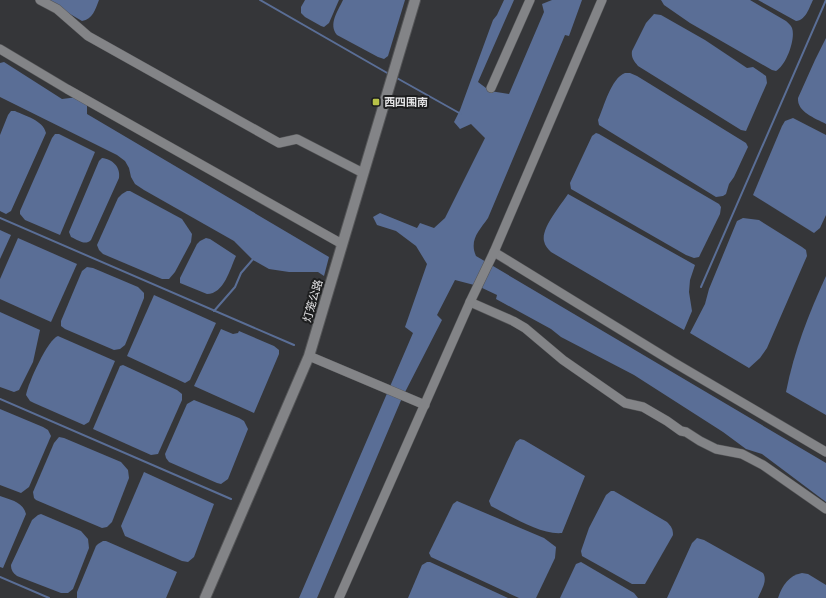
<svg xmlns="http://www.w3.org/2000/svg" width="826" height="598" font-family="'Nunito Sans','Noto Sans SC',sans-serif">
	<rect width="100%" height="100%" fill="#353639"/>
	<g fill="#5a6e96">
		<path d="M46 0H99C95 10 93 19 82 21Z"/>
		<path d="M305 0H339L329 23 324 27 321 26 305 17 301 13V7Z"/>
		<path d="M343 0H405L388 56 384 59 378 57 337 35C328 24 338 11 343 0Z"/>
		<path d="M504 0H514L478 82 490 91 509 94 544 12 542 4 552 0H582L569 36 565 35 488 218C479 231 469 240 476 256L826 463V502L762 454 746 449 723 432 634 375 561 337 551 329 496 299 497 295 478 286 455 280 437 315 442 320 402 398 317 598H299L413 333 405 327 427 264 416 246 396 231 377 225 373 217 380 213 417 228 420 223 434 228 445 218 485 138 471 124 460 129 454 122 460 110 493 20 497 15Z"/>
		<path d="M661 0H750L786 21C788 23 791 25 792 28 796 39 786 66 776 71L772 70 690 23 664 5Z"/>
		<path d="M758 0H813C809 8 806 20 796 21Z"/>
		<path d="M654 14 661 15 705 40 747 68 753 67 766 76 767 83 746 131 741 130 638 66C634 61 631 58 632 51L646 23Z"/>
		<path d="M826 38V124C815 118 797 112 798 98L815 60Z"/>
		<path d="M4 62 62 99 78 97 87 103V114L329 257 324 276 318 272H289L269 269 253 260 234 241 144 190 135 184 131 177 129 168 125 161 117 155 0 97V63Z"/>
		<path d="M625 73H630L637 76 746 143 748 147 747 149 734 177 729 184 726 194 723 196 716 197 599 125 598 120C604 107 611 78 625 73Z"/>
		<path d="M11 111H15C25 116 43 120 46 133L11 211 6 214 0 211V135L8 115Z"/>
		<path d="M793 118 826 135V215L820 228 814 233 753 195 782 126 785 121Z"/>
		<path d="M596 133 599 134 719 204 721 207 720 214 699 257 694 258 686 255 571 189 570 183 592 136Z"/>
		<path d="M55 134H59L95 152 60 235 25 220 20 214V211L52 138Z"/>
		<path d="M102 158C112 159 121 167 119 178L91 240C85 246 78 240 71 237L69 232 99 161Z"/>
		<path d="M127 191H130L182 219 192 234 191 242 175 272 169 279H162L103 254 99 250 97 245 118 198 122 194Z"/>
		<path d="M568 194 695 265 690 280 689 292 692 311 684 330 551 252C548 249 545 246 544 241 541 228 561 205 568 194Z"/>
		<path d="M743 218 759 220 802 247 806 250 807 256 767 348 760 358 749 368 690 333 705 304 709 289 737 221Z"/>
		<path d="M0 230 11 235 0 259Z"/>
		<path d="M18 238 77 264 51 322 0 299V279Z"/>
		<path d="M206 238 210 239 236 256C230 269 224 294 207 294L180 283V278L197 244 200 241Z"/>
		<path d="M87 267 93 268 138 287 144 293V298L125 345 120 349 114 350 65 329 61 326V321L82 271Z"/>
		<path d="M826 276V415L786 392C794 351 809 313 826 276Z"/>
		<path d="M154 295 216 323 190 380 185 383 127 356Z"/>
		<path d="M0 312 40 330 33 362 19 390 14 392 0 387Z"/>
		<path d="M221 329 233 334 238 333 239 331 274 346 279 350V354L254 413 194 386Z"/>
		<path d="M58 336 115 361 89 422 84 425 34 403 30 401 26 395C28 383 48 339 58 336Z"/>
		<path d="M123 365 177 390 182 394V400L158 454 151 455 93 429 120 366Z"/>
		<path d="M194 400 239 418 244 421 248 429 228 479 221 484 217 483 169 462 166 458 165 454 187 404Z"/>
		<path d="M0 409 43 427 48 430 51 436 29 487 21 493 0 485Z"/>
		<path d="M59 437 64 438 121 462 128 470 129 478 112 522 107 527 102 528 36 500 34 498 33 492 54 443Z"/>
		<path d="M520 439 524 440 585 476 562 533C540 535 511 516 491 506L489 501 516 442Z"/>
		<path d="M144 472 214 504 194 557 188 562 182 561 125 536 121 526Z"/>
		<path d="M611 491H614L667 522C671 526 673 529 673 535L645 584H632L582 556 581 551 589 528 606 495Z"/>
		<path d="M0 496C11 500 23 502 26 514L3 568 0 567Z"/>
		<path d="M457 501 544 538 556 547 555 558 536 598H519L431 557 429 553 453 504Z"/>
		<path d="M41 514 81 531 88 539 89 548 73 589 68 593H61L17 576C13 573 11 570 11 565L32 520 38 515Z"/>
		<path d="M697 538 704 540 763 573C768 581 761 590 758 598H667L692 543Z"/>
		<path d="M103 541H106L177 572 166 598H77V592L96 546 98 544Z"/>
		<path d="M427 562H430L508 598H408L422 565Z"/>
		<path d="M581 562 634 593 638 598H560L576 564Z"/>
		<path d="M802 573 808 574 826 585V598H778C782 586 789 575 802 573Z"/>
	</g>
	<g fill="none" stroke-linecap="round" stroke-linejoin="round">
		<g stroke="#5a6e96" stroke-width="2">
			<path d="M260 0 389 74"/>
			<path d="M395 77 461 114"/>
			<path d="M0 218 294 345"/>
			<path d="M701 287 826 0"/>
			<path d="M214 311 235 287 241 273 254 258"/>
			<path d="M0 399 231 499"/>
			<path d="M0 577 49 598"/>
		</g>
		<g stroke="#545557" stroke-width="10">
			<g id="street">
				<path d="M40 0 57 9 88 36 279 143 297 139 363 173"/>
				<path d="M0 49 67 89 342 244"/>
				<path d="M491 88 530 0"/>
				<path d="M494 252 673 362 826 452"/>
				<path d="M470 302 513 321 525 328 563 360 625 403 643 407 667 421 681 431 686 432 700 441 716 449 742 454 763 465 826 509"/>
				<path d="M309 356 425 405"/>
				<path d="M339 598 470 302 494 252 602 0"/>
			</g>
		</g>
		<g stroke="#545557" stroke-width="12">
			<path id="secondary" d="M205 598 309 356 415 0"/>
		</g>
		<use href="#street" stroke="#838487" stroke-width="9"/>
		<use href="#secondary" stroke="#838487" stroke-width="10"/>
	</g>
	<rect fill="#b7c148" stroke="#1d1e1f" stroke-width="1.5" x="372" y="98" width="8" height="8" rx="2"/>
	<g text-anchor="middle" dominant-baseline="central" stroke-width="4" stroke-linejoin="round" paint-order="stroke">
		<g font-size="11" font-weight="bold" fill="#e3e3e5" stroke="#1d1e1f" text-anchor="start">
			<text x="384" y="102">西四围南</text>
		</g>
		<g font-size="11" fill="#e3e3e5" stroke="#1d1e1f">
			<text transform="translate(313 301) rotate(-74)">灯笼公路</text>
		</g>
	</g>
</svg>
